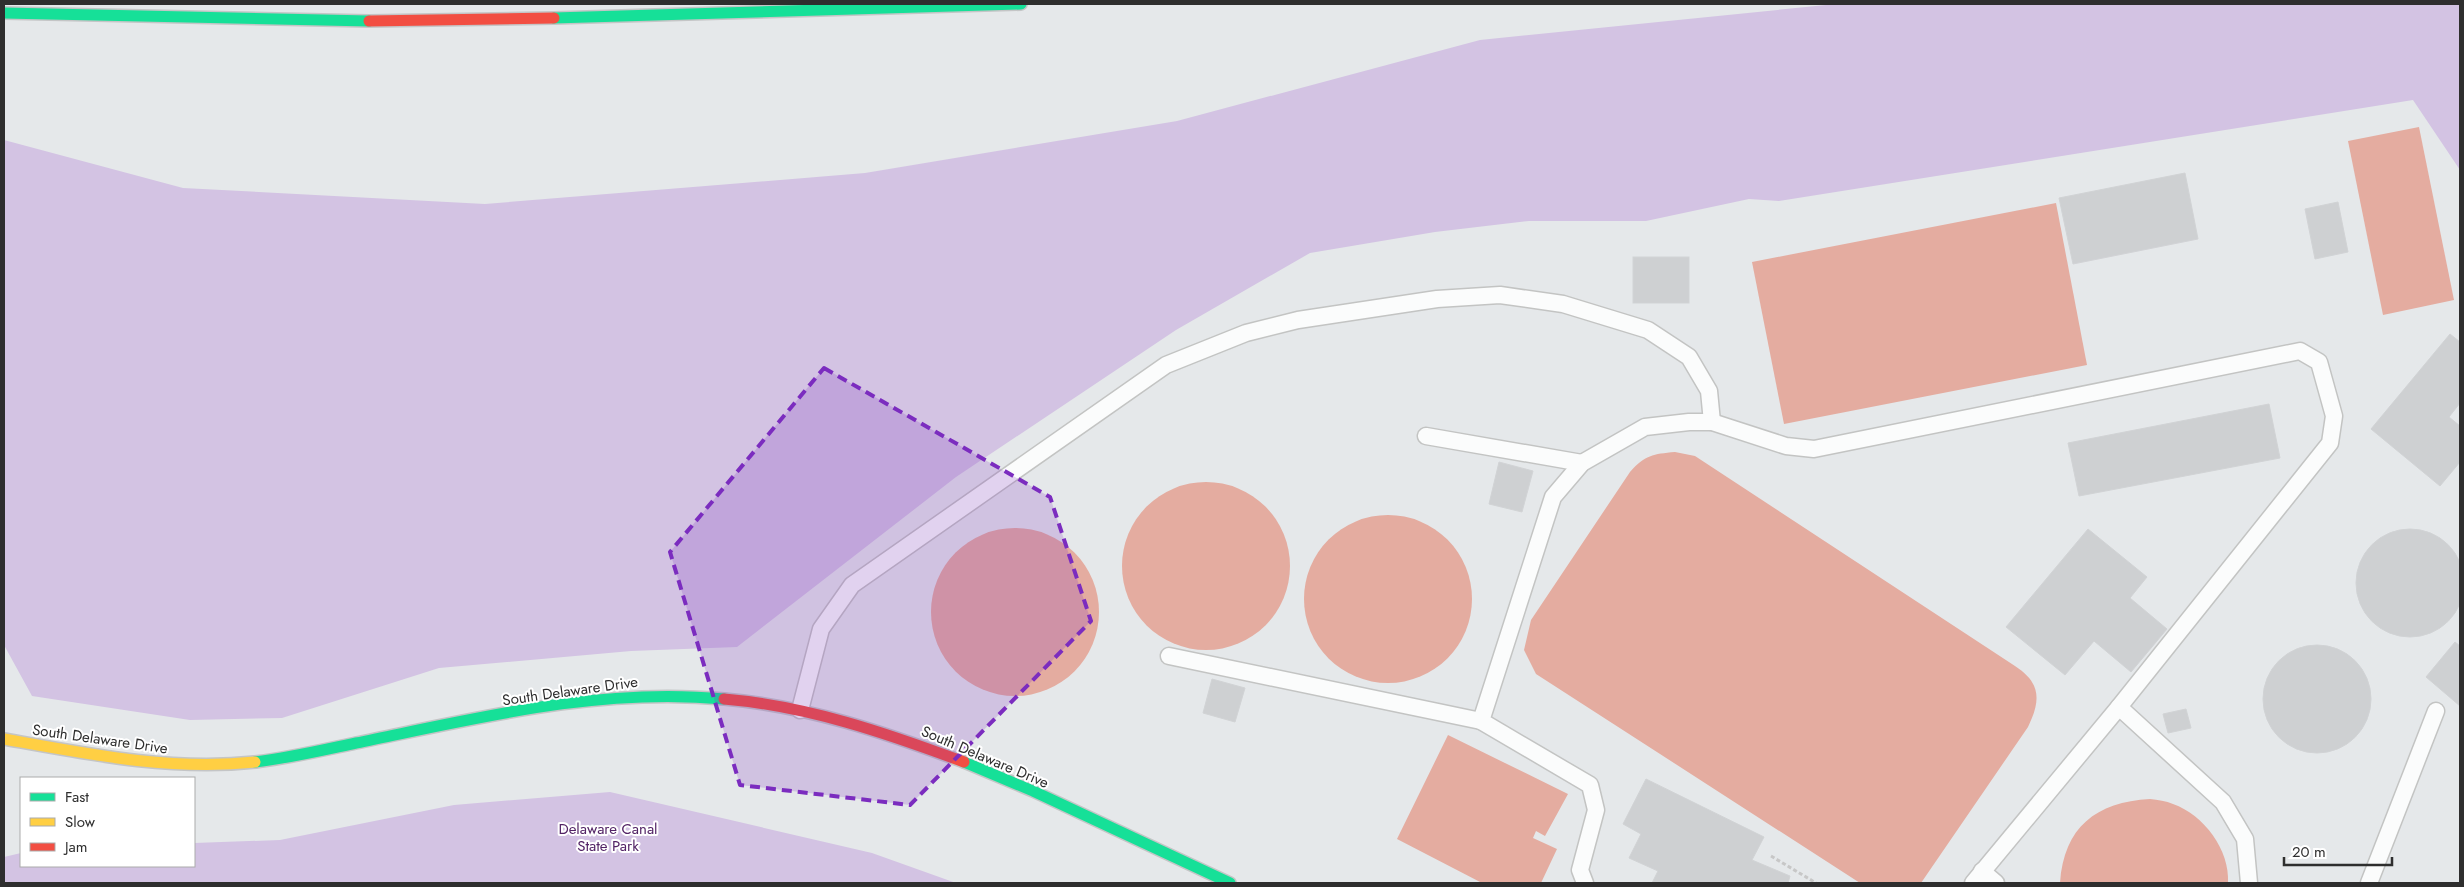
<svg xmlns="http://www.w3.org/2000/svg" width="2464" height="887" font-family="Jost,sans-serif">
	<rect width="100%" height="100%" fill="#e5e8ea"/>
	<g fill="#d3c3e3">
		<path d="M1836 4H2460V170L2413 100 1779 201 1749 199 1646 221H1529L1435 232 1310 253 1176 330 956 477 737 647 631 651 439 668 282 718 190 720 32 696 4 645V140L183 188 485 204 865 173 1177 121 1480 40Z"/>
		<path d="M610 792 872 853 956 883H4V857L21 853V866H194V843L280 840 454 805Z"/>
	</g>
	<g fill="#e4aca0">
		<path d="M2419 127 2454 300 2383 315 2348 141Z"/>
		<path d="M2056 203 2087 365 1784 424 1752 262Z"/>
		<path d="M1675 452 1695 456 2015 666C2041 683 2041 700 2028 727L1921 883H1860L1536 674 1524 650 1531 620 1630 472C1645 455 1653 454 1675 452Z"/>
		<circle cx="1206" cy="566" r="84"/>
		<circle cx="1388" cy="599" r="84"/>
		<circle cx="1015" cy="612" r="84"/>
		<path d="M1448 735 1568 794 1545 836 1536 831 1533 838 1557 849 1541 883H1482L1397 839Z"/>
		<path d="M2150 799C2158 800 2166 801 2173 804 2204 815 2230 850 2228 883H2060C2064 827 2096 802 2150 799Z"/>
	</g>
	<g fill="#ced0d2" stroke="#d1d3d5">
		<path d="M2185 173 2198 239 2073 264 2059 198Z"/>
		<path d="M2338 202 2348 252 2315 259 2305 209Z"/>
		<rect x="1633" y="257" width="56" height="46"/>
		<path d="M2450 334 2460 342V403L2449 417 2460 426V462L2440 486 2371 429Z"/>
		<path d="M2269 404 2280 458 2079 496 2068 443Z"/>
		<path d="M1499 462 1533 471 1522 512 1489 504Z"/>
		<circle cx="2410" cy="583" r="54"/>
		<path d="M2088 529 2147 577 2130 598 2167 629 2131 672 2094 641 2065 675 2006 627Z"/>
		<path d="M2455 642 2460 646V706L2426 677Z"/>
		<circle cx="2317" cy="699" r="54"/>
		<path d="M1212 679 1245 688 1235 722 1203 713Z"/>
		<path d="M2186 709 2191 728 2168 733 2163 714Z"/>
		<path d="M1646 779 1764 837 1752 860 1790 876 1788 883H1652L1658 871 1629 858 1641 834 1623 824Z"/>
	</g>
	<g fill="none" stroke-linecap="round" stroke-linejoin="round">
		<g stroke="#c3c4c3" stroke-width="19">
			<g id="lane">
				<path d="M1426 436 1582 463"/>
				<path d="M1169 656 1481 721"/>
				<path d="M2119 707 2223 802 2245 839 2249 883"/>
				<path d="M800 710 821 629 852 585 1166 365 1246 333 1298 320 1437 299 1500 295 1563 304 1648 330 1689 357 1709 391 1712 422"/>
				<path d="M1982 871 1996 883"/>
				<path d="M1585 883 1580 870 1596 810 1590 785 1481 721 1553 497 1582 463 1645 427 1689 422H1712L1786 446 1814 449 2300 351 2319 362 2334 416 2330 443 2119 707 1973 883"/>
				<path d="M2369 883 2436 711"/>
			</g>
		</g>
		<g stroke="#c4c5c6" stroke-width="14">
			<g id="fast">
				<path d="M4 13 369 21"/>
				<path d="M554 18 1021 4"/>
				<path d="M255 762C289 758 323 750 356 743 478 718 599 687 724 699"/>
				<path d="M964 762 1033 791 1230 883"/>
			</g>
		</g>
		<g stroke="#c4c5c6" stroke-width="14">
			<path id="slow" d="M4 739C87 754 171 771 255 762"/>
		</g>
		<g stroke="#c4c5c6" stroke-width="14">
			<g id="jam">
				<path d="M369 21 554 18"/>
				<path d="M724 699C808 706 886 733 964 762"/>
			</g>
		</g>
		<path stroke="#c7c7c7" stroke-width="3" stroke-dasharray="4 2.5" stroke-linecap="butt" d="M1771 856 1816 883"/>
		<use href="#lane" stroke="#fbfcfc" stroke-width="16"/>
		<use href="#fast" stroke="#16e098" stroke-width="11"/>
		<use href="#slow" stroke="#ffcf43" stroke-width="11"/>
		<use href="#jam" stroke="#f24e42" stroke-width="11"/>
	</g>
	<path fill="#7b2cbf" fill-opacity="0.2" stroke="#7b2cbf" stroke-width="4" stroke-dasharray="10 6" stroke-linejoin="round" d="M824 368 1050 497 1091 621 910 805 740 785 670 552Z"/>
	<g text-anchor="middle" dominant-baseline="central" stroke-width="4" stroke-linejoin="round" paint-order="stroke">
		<g font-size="15" fill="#2e2e2e" stroke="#fff">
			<text transform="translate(570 691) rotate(-8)">South Delaware Drive</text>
			<text transform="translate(100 739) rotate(8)">South Delaware Drive</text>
			<text transform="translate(985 757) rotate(23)">South Delaware Drive</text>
		</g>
		<g font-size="15" fill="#522365" stroke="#fff">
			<text x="608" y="829">Delaware Canal<tspan x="608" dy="17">State Park</tspan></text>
		</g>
	</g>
	<rect width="2464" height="887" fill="none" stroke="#2e2e2e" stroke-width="10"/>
	<rect x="20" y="777" width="175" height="90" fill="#ffffff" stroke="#ababab"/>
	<rect x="30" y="793" width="25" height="8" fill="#16e098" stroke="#ababab"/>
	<text x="65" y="802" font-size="15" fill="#2e2e2e">Fast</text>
	<rect x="30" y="818" width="25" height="8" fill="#ffcf43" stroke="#ababab"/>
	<text x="65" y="827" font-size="15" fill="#2e2e2e">Slow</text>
	<rect x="30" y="843" width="25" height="8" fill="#f24e42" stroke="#ababab"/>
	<text x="65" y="852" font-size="15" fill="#2e2e2e">Jam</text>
	<path d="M2284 857v8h108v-8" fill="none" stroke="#2e2e2e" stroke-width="2.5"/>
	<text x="2292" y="857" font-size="15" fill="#2e2e2e" stroke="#ffffff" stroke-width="4" paint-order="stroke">20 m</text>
</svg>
